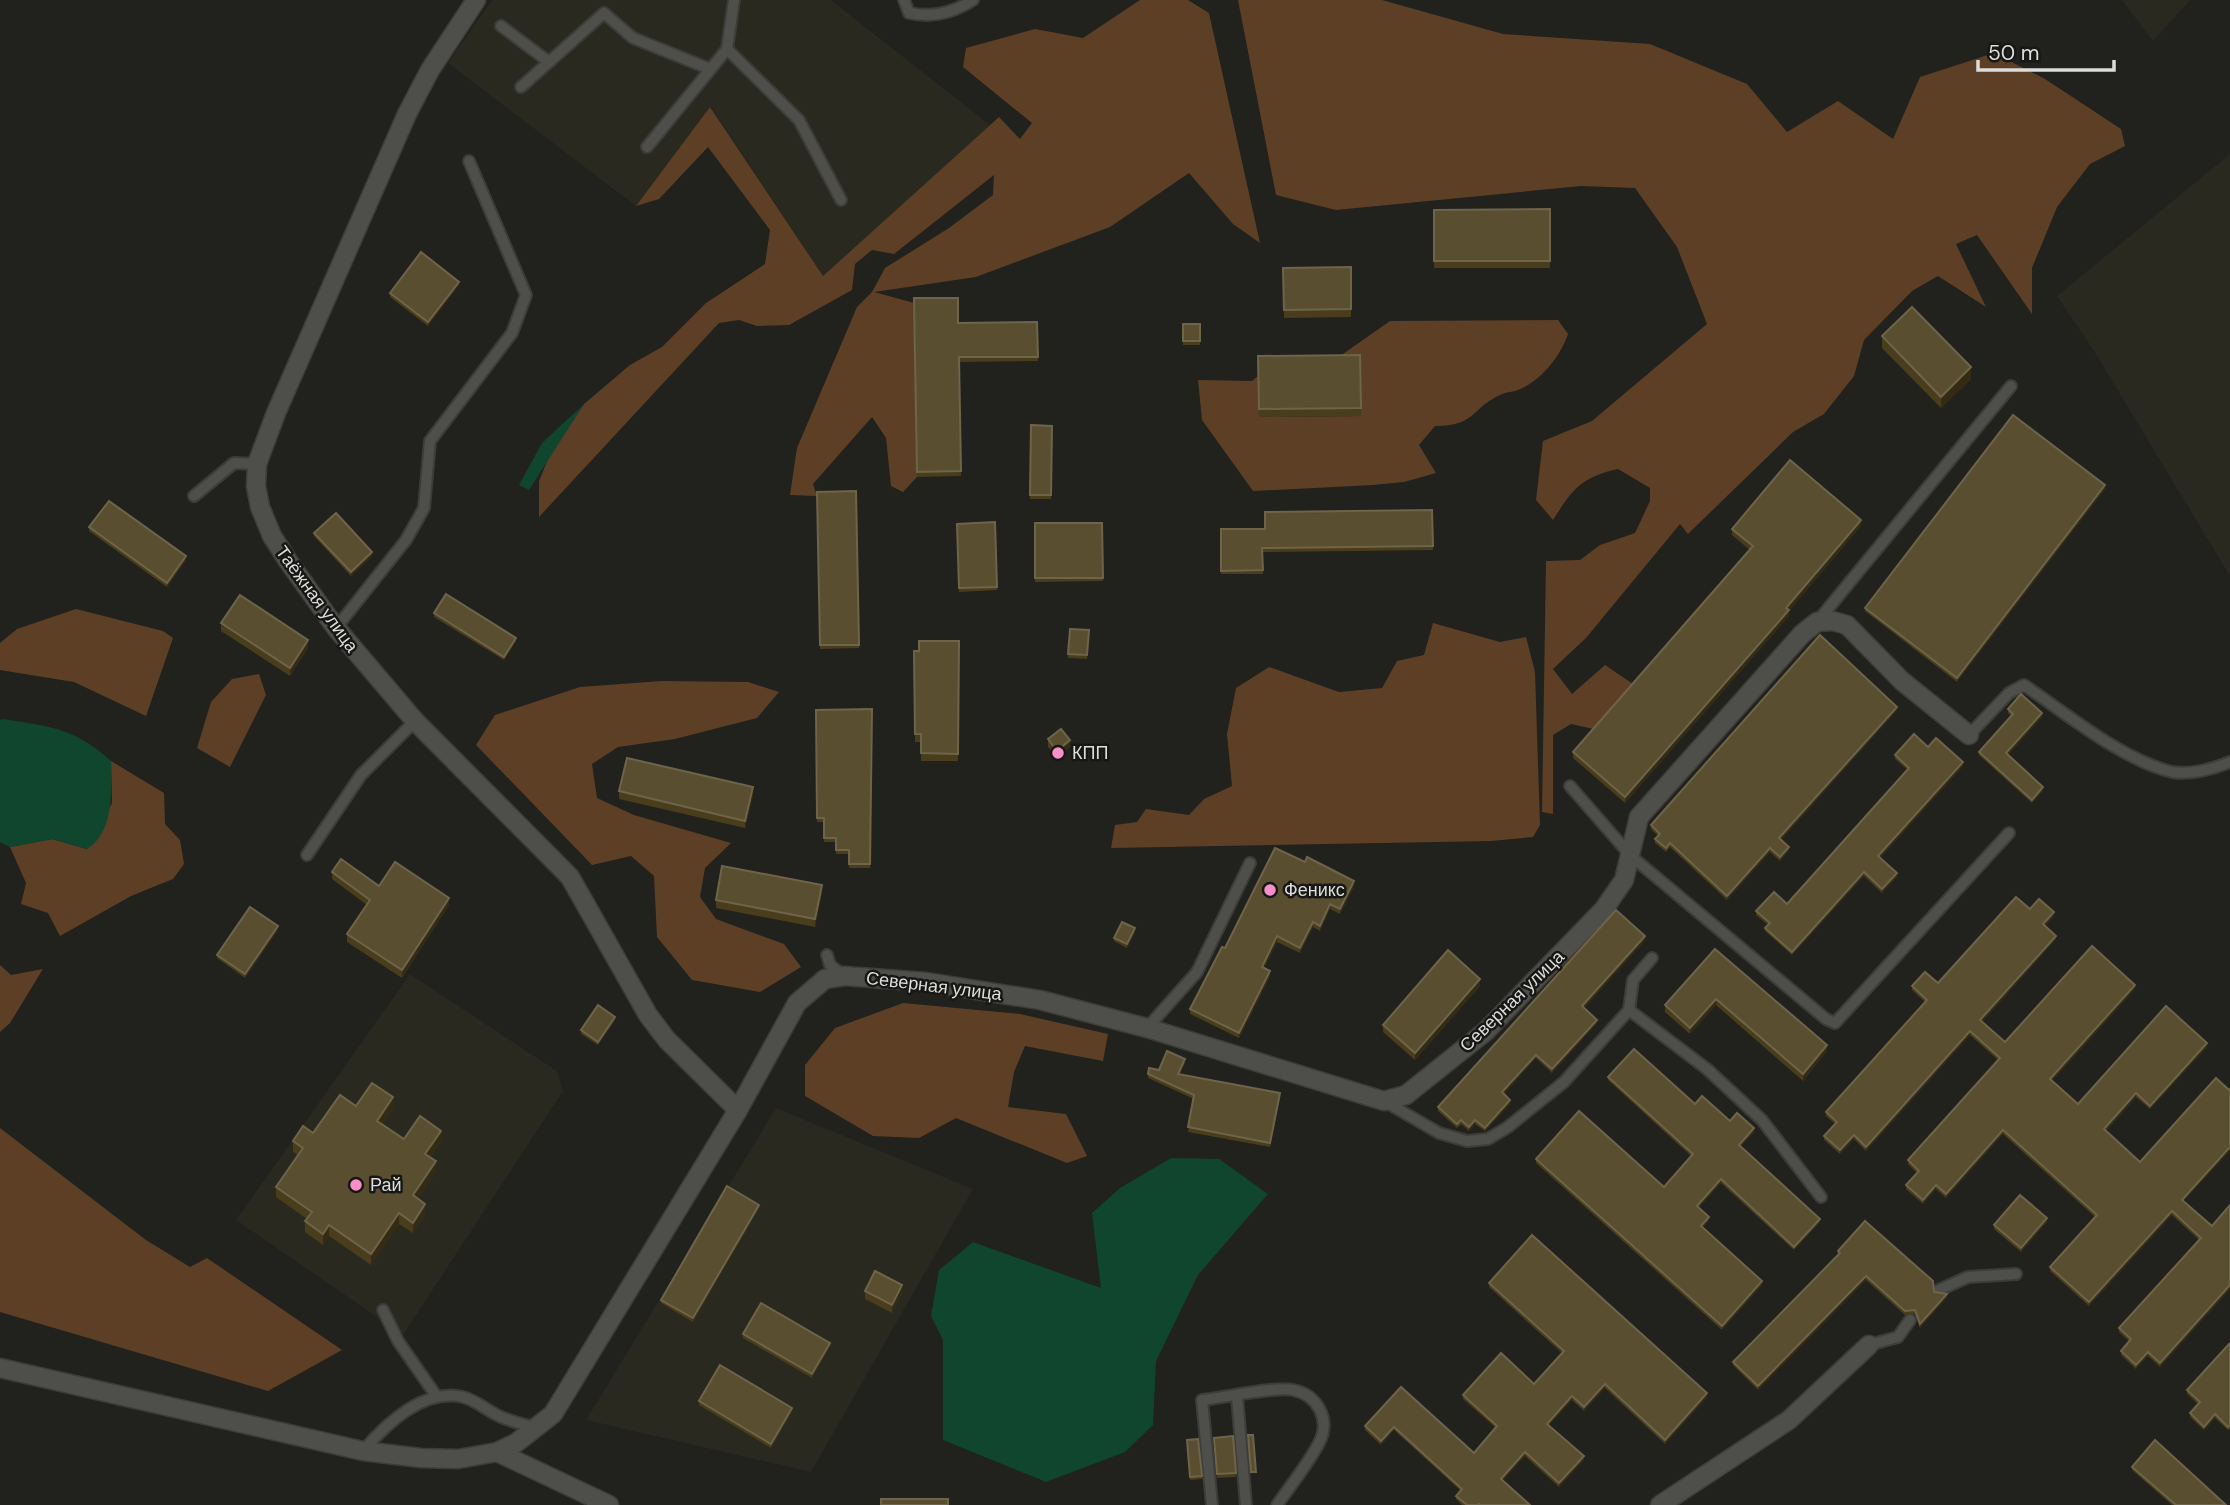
<svg xmlns="http://www.w3.org/2000/svg" width="2230" height="1505" font-family="'DM Sans',sans-serif">
	<rect width="100%" height="100%" fill="#21211e"/>
	<g fill="#292920">
		<path d="M492 0H831L990 125 823 276 711 107 636 206 448 63Z"/>
		<path d="M2122 0H2190L2153 41Z"/>
		<path d="M2230 154V576L2094 351 2057 296Z"/>
		<path d="M410 974 557 1071 563 1091 403 1335 236 1220Z"/>
		<path d="M776 1108 973 1189 811 1472 586 1420Z"/>
	</g>
	<g fill="#5d3f25">
		<path d="M1140 0H1188L1209 13 1260 243 1233 224 1189 173 1110 227 976 277 874 292 914 303 917 477 903 492 891 486 886 438 872 417 813 484 817 496 790 495 797 448 857 307 872 292 885 268 949 228 993 195 994 175 894 254 872 250 855 264 852 290 789 325 757 326 739 320 719 323 539 517V481L550 454 584 404 630 365 662 347 706 303 765 264 770 230 708 147 659 199 636 206 710 107 823 276 999 117 1020 139 1032 123 963 67 966 48 1035 29 1083 38Z"/>
		<path d="M1238 0H1382L1503 34 1650 44 1747 84 1787 132 1838 101 1893 139 1920 77 1994 53 2045 79 2121 129 2125 146 2090 164 2057 207 2032 268V314L1977 235 1956 244 1986 307 1938 276 1912 291 1864 340 1854 376 1824 414 1793 432 1688 534 1680 524 1586 638 1553 669 1572 694 1605 665 1636 686 1598 730 1571 724 1553 735V814L1542 812 1546 561 1580 560 1600 545 1635 533 1650 501V488L1618 469C1581 477 1572 490 1553 520L1536 500 1543 441 1592 421 1707 324 1677 247 1635 188 1581 186 1336 210 1276 195Z"/>
		<path d="M1558 320 1568 334C1560 357 1541 381 1518 390 1513 392 1507 392 1502 394 1469 409 1477 426 1435 426L1419 445 1436 473 1404 482 1373 485 1253 491 1202 420 1198 380 1252 381 1258 376 1259 417 1361 416 1330 363 1390 321Z"/>
		<path d="M76 609 163 631 173 638 146 716 74 682 0 670V643L17 629Z"/>
		<path d="M1433 623 1500 642 1526 637 1535 672 1540 825 1533 837 1491 841 1111 848 1115 825 1137 822 1146 809 1189 815 1204 799 1232 786 1227 734 1236 688 1269 667 1339 692 1382 688 1397 661 1424 655Z"/>
		<path d="M259 674 266 695 230 767 197 748 211 702 232 679Z"/>
		<path d="M662 681 748 682 779 692 757 718 675 739 618 747 592 764 597 798 634 815 731 843 705 868 700 897 716 919 784 944 801 967 760 992 692 980 657 937 654 876 631 856 592 865 476 745 495 715 580 687Z"/>
		<path d="M111 761 164 793 165 824 180 840 184 864 173 879 131 896 60 936 48 913 21 904 26 883 10 847 52 839 87 849 112 803Z"/>
		<path d="M0 965 11 975 43 969 10 1023 0 1032Z"/>
		<path d="M903 1003 1020 1014 1108 1034 1103 1061 1025 1046 1014 1072 1008 1107 1066 1114 1087 1156 1067 1163 956 1118 919 1138 873 1136 805 1096V1065L835 1028Z"/>
		<path d="M0 1128 146 1240 190 1267 207 1258 342 1350 268 1391 0 1312Z"/>
	</g>
	<g fill="#10452e">
		<path d="M584 404 529 490 519 485 542 443Z"/>
		<path d="M3 719C49 726 75 728 111 761 111 791 115 831 87 849L53 839 10 847 0 842V720Z"/>
		<path d="M1171 1158 1219 1159 1268 1194 1198 1275 1156 1361 1153 1425 1125 1452 1046 1482 943 1440V1340L931 1316 939 1270 973 1242 1101 1288 1092 1213 1120 1188Z"/>
	</g>
	<g fill="none" stroke-linecap="round" stroke-linejoin="round">
		<g stroke="#3c3d3a" stroke-width="14">
			<g id="lane">
				<path d="M904 0 909 13C932 18 953 13 973 0"/>
				<path d="M501 26 549 62"/>
				<path d="M727 49 799 120 841 200"/>
				<path d="M521 87 604 13 633 38 710 69"/>
				<path d="M647 147 727 49 734 0"/>
				<path d="M194 496 234 463 257 464"/>
				<path d="M1817 622 2011 386"/>
				<path d="M336 628 406 540 424 508 430 441 512 333 526 295 469 161"/>
				<path d="M1969 735 2009 693 2024 685C2067 714 2122 760 2172 772 2190 775 2214 769 2230 762"/>
				<path d="M1570 786 1631 856 1826 1019 1835 1023 2009 833"/>
				<path d="M307 855 361 775 415 721"/>
				<path d="M827 955 830 965 844 976"/>
				<path d="M1629 1010 1707 1069 1762 1120 1821 1197"/>
				<path d="M1147 1028 1197 972 1250 863"/>
				<path d="M1384 1101 1439 1133 1467 1141 1488 1139 1508 1127 1564 1082 1629 1010 1633 980 1652 958"/>
				<path d="M1939 1290 1968 1277 2016 1274"/>
				<path d="M383 1310 398 1341 437 1397"/>
				<path d="M1869 1345 1898 1337 1910 1320"/>
				<path d="M1237 1396 1246 1505"/>
				<path d="M363 1451C386 1424 423 1388 463 1397 476 1400 489 1412 501 1417 513 1422 526 1425 537 1428"/>
				<path d="M1212 1505 1202 1400C1223 1398 1275 1386 1293 1390 1318 1395 1331 1420 1319 1443 1308 1464 1291 1485 1277 1505"/>
			</g>
		</g>
		<g stroke="#3c3d3a" stroke-width="21">
			<g id="street">
				<path d="M476 0 430 70 407 114 276 413 257 464 256 486 260 507 272 536 288 561 336 628 415 721 570 877 648 1015 667 1040 738 1110"/>
				<path d="M0 1368 363 1451 421 1458 458 1459 497 1452 516 1443 553 1414 738 1110 797 1003 825 979 845 976 926 982 1040 1000 1147 1028 1384 1101 1406 1095 1486 1031 1604 909 1624 880 1639 817 1802 634 1817 622 1833 621 1847 625 1902 681 1969 735"/>
				<path d="M497 1452 609 1505"/>
				<path d="M1660 1505 1789 1420 1869 1345"/>
			</g>
		</g>
		<use href="#lane" stroke="#4e4e4a" stroke-width="10"/>
		<use href="#street" stroke="#4e4e4a" stroke-width="18"/>
	</g>
	<g fill="#4a3d1b">
		<path d="M1550 209V268H1434V210Z"/>
		<path d="M1351 267V317L1284 318 1283 268Z"/>
		<path d="M459 285 428 326 390 297V293Z"/>
		<path d="M914 298 958 323 1037 322 1038 361 959 362 961 476 917 477Z"/>
		<rect x="1183" y="324" width="17" height="21"/>
		<path d="M1882 336 1971 379 1941 408 1882 348Z"/>
		<path d="M1360 355 1361 416 1259 417 1258 356Z"/>
		<path d="M1031 425 1052 426 1051 499H1030Z"/>
		<path d="M2105 489 1957 682 1865 611V608Z"/>
		<path d="M856 491 859 648 820 649 817 492Z"/>
		<path d="M1432 510 1433 550 1263 552V574H1221V529H1265Z"/>
		<path d="M995 522 997 590 959 592 957 524Z"/>
		<path d="M1035 523H1102L1103 581 1035 582Z"/>
		<path d="M1861 526 1789 611V616L1625 803 1573 758V752L1750 550 1732 535V529Z"/>
		<path d="M89 527 186 560 167 587 89 531Z"/>
		<path d="M314 533 372 556 351 576 314 536Z"/>
		<path d="M434 613 516 641 504 660 434 617Z"/>
		<path d="M221 623 308 648 290 676 221 631Z"/>
		<path d="M1070 629 1089 630 1087 659 1068 658Z"/>
		<path d="M959 641 958 761H921V742H915L914 651H919Z"/>
		<path d="M872 709 870 868H849V854H836V842H824V822H817L816 710Z"/>
		<path d="M2008 709 2042 717 2008 755 2043 791 2032 803 1979 755V752L2011 716 2008 713Z"/>
		<path d="M1897 710 1781 840 1789 850 1780 861 1770 852 1727 900 1670 847 1666 852 1655 843V839L1658 836 1651 829V825Z"/>
		<path d="M1048 739 1070 747 1057 758 1048 747Z"/>
		<path d="M1928 747 1963 766 1880 858 1897 877 1882 893 1864 876 1792 955 1765 931V928L1768 925 1756 915V911L1787 904 1908 770 1895 759V755Z"/>
		<path d="M619 791 753 795 745 828 619 799Z"/>
		<path d="M332 872 379 886 449 905 402 978 347 942V934L367 905 332 879Z"/>
		<path d="M1354 886 1340 914 1330 909 1320 931 1313 927 1300 953 1277 942 1264 968 1270 976 1239 1038 1190 1014V1009L1225 948Z"/>
		<path d="M822 892 815 927 716 908V900Z"/>
		<path d="M2030 909 2054 916 2045 926 2056 939 1982 1022 2005 1042 2135 989 2052 1081 2078 1104 2207 1047 2150 1109 2136 1097 2106 1131 2212 1226 2230 1205V1289L2160 1367 2148 1356 2136 1369 2121 1355V1351L2129 1341 2119 1332V1328L2199 1240 2172 1215 2089 1306 2050 1271V1267L2095 1217 2003 1134 1946 1198 1936 1189 1923 1204 1906 1189V1185L1917 1173 1908 1164V1160L1998 1060 1970 1035 1866 1151 1854 1139 1840 1154 1824 1140V1136L1835 1124 1826 1116V1112L1925 1002 1912 990V986L1938 983Z"/>
		<path d="M278 930 245 978 217 958V955Z"/>
		<path d="M1135 932 1127 948 1114 941V938Z"/>
		<path d="M1645 940 1584 1008 1597 1023 1552 1073 1536 1058 1504 1094 1510 1104 1485 1131 1475 1124 1469 1131 1461 1124 1457 1128 1438 1111V1107Z"/>
		<path d="M1715 949 1827 1051 1803 1081 1716 1005 1690 1034 1665 1012V1005Z"/>
		<path d="M1480 986 1415 1060 1383 1032V1025Z"/>
		<path d="M615 1020 598 1045 581 1034V1030Z"/>
		<path d="M1185 1063 1180 1074 1280 1097 1270 1147 1188 1132 1194 1099 1148 1078V1074Z"/>
		<path d="M1608 1077 1695 1104 1754 1132 1741 1146 1820 1222 1794 1250 1721 1183 1699 1207 1709 1220 1703 1228 1762 1285 1722 1330 1536 1163V1159L1664 1187 1691 1156 1608 1080Z"/>
		<path d="M356 1106 393 1108 382 1124 404 1139 441 1141 430 1157 436 1172 417 1199 425 1215 413 1233 399 1224 371 1265 329 1236 323 1245 305 1232V1221L307 1219 276 1197V1187L298 1155 293 1152V1141L313 1133Z"/>
		<path d="M759 1208 693 1322 661 1303V1300Z"/>
		<path d="M2047 1222 2021 1252 1994 1229V1225Z"/>
		<path d="M1838 1251 1947 1297 1920 1328 1915 1314 1905 1315 1866 1280 1758 1390 1733 1365V1362L1838 1255Z"/>
		<path d="M1489 1283 1707 1397 1665 1444 1605 1388 1584 1411 1572 1400 1549 1425 1584 1460 1559 1487 1525 1456 1503 1480 1530 1505H1462L1456 1499V1496L1461 1491 1394 1430 1381 1445 1365 1430V1426L1401 1387 1474 1453 1496 1428 1463 1399V1395L1534 1384 1562 1353 1489 1287Z"/>
		<path d="M865 1291 902 1292 892 1313 865 1299Z"/>
		<path d="M743 1334 830 1347 812 1378 743 1338Z"/>
		<path d="M2230 1343V1429L2228 1430 2215 1418 2204 1430 2190 1417V1413L2198 1404 2187 1394V1390Z"/>
		<path d="M699 1401 792 1412 771 1448 699 1405Z"/>
		<path d="M1233 1436 1236 1477 1217 1478 1214 1438Z"/>
		<path d="M1198 1439 1202 1479 1190 1480 1187 1440Z"/>
		<path d="M2132 1467 2226 1505H2172L2132 1470Z"/>
	</g>
	<g fill="#332b14">
		<path d="M459 282V285L428 326V322Z"/>
		<path d="M1971 367V379L1941 408V397Z"/>
		<path d="M2105 485V489L1957 682V678Z"/>
		<path d="M1861 520V526L1789 611V616L1625 803V797Z"/>
		<path d="M372 552V556L351 576V572Z"/>
		<path d="M186 556V560L167 587V583Z"/>
		<path d="M516 638V641L504 660V657Z"/>
		<path d="M308 640V648L290 676V668Z"/>
		<path d="M1897 707V710L1779 842V838Z"/>
		<path d="M2042 713V717L2006 757V753Z"/>
		<path d="M1070 740V747L1057 758V751Z"/>
		<path d="M1963 762V766L1878 860V856Z"/>
		<path d="M753 787V795L745 828V821Z"/>
		<path d="M2043 787V791L2032 803V800Z"/>
		<path d="M1789 847V850L1780 861V857Z"/>
		<path d="M1770 848V852L1727 900V896Z"/>
		<path d="M1864 872V876L1792 955V952Z"/>
		<path d="M1897 873V877L1882 893V889Z"/>
		<path d="M1354 881V886L1340 914V909Z"/>
		<path d="M822 885V892L815 927V919Z"/>
		<path d="M449 898V905L402 978V970Z"/>
		<path d="M1330 904V909L1320 931V926Z"/>
		<path d="M2054 912V916L2043 928V924Z"/>
		<path d="M1313 922V927L1300 953V948Z"/>
		<path d="M278 926V930L245 978V974Z"/>
		<path d="M1135 928V932L1127 948V944Z"/>
		<path d="M1277 936V942L1262 972V967Z"/>
		<path d="M1645 936V940L1582 1010V1006Z"/>
		<path d="M2056 936V939L1980 1024V1020Z"/>
		<path d="M1270 971V976L1239 1038V1033Z"/>
		<path d="M1480 979V986L1415 1060V1053Z"/>
		<path d="M2135 985V989L2050 1083V1079Z"/>
		<path d="M1716 999V1005L1690 1034V1028Z"/>
		<path d="M615 1017V1020L598 1045V1042Z"/>
		<path d="M1597 1020V1023L1552 1073V1069Z"/>
		<path d="M1970 1031V1035L1866 1151V1147Z"/>
		<path d="M2207 1043V1047L2150 1109V1106Z"/>
		<path d="M1827 1045V1051L1803 1081V1074Z"/>
		<path d="M1536 1055V1058L1502 1096V1092Z"/>
		<path d="M1185 1059V1063L1178 1078V1074Z"/>
		<path d="M2136 1093V1097L2104 1133V1129Z"/>
		<path d="M393 1097V1108L377 1131V1121Z"/>
		<path d="M1510 1100V1104L1485 1131V1128Z"/>
		<path d="M1475 1120V1124L1469 1131V1127Z"/>
		<path d="M1754 1128V1132L1739 1148V1145Z"/>
		<path d="M2003 1130V1134L1946 1198V1194Z"/>
		<path d="M441 1131V1141L425 1164V1154Z"/>
		<path d="M1854 1135V1139L1840 1154V1150Z"/>
		<path d="M2230 1147V1151L2182 1203V1200Z"/>
		<path d="M436 1161V1172L413 1206V1195Z"/>
		<path d="M1721 1179V1183L1697 1209V1206Z"/>
		<path d="M1936 1185V1189L1923 1204V1200Z"/>
		<path d="M425 1204V1215L413 1233V1223Z"/>
		<path d="M759 1205V1208L693 1322V1318Z"/>
		<path d="M2172 1211V1215L2089 1306V1302Z"/>
		<path d="M399 1213V1224L371 1265V1254Z"/>
		<path d="M1709 1217V1220L1701 1230V1226Z"/>
		<path d="M2047 1218V1222L2021 1252V1248Z"/>
		<path d="M1820 1219V1222L1794 1250V1247Z"/>
		<path d="M329 1225V1236L323 1245V1234Z"/>
		<path d="M1866 1276V1280L1758 1390V1386Z"/>
		<path d="M1762 1281V1285L1722 1330V1326Z"/>
		<path d="M902 1285V1292L892 1313V1305Z"/>
		<path d="M2230 1285V1289L2160 1367V1363Z"/>
		<path d="M1947 1294V1297L1920 1328V1324Z"/>
		<path d="M830 1343V1347L812 1378V1374Z"/>
		<path d="M2148 1352V1356L2136 1369V1365Z"/>
		<path d="M1605 1384V1388L1584 1411V1407Z"/>
		<path d="M1707 1393V1397L1665 1444V1440Z"/>
		<path d="M1572 1396V1400L1547 1427V1424Z"/>
		<path d="M792 1408V1412L771 1448V1444Z"/>
		<path d="M2215 1414V1418L2204 1430V1427Z"/>
		<path d="M1394 1427V1430L1381 1445V1441Z"/>
		<path d="M1525 1452V1456L1501 1482V1479Z"/>
		<path d="M1584 1456V1460L1559 1487V1483Z"/>
	</g>
	<g fill="#5a4e30" stroke="#6e644a" stroke-width="2">
		<path d="M1550 209V261H1434V210Z"/>
		<path d="M421 252 459 282 428 322 390 293Z"/>
		<path d="M1351 267V309L1284 310 1283 268Z"/>
		<path d="M914 298H958V323L1037 322 1038 357H959L961 471 917 472Z"/>
		<path d="M1912 307 1971 367 1941 397 1882 336Z"/>
		<rect x="1183" y="324" width="17" height="17"/>
		<path d="M1360 355 1361 408 1259 409 1258 356Z"/>
		<path d="M2013 415 2105 485 1957 678 1865 608Z"/>
		<path d="M1031 425 1052 426 1051 495H1030Z"/>
		<path d="M1790 460 1861 520 1786 608 1789 610 1625 797 1573 752 1753 546 1732 529Z"/>
		<path d="M856 491 859 645H820L817 492Z"/>
		<path d="M109 501 186 556 167 583 89 527Z"/>
		<path d="M1432 510 1433 546 1262 548 1263 570 1221 571V529H1265V512Z"/>
		<path d="M336 513 372 552 351 572 314 533Z"/>
		<path d="M995 522 997 587 959 588 957 524Z"/>
		<path d="M1035 523H1102L1103 578H1035Z"/>
		<path d="M446 594 516 638 504 657 434 613Z"/>
		<path d="M240 595 308 640 290 668 221 623Z"/>
		<path d="M1070 629 1089 630 1087 655 1068 654Z"/>
		<path d="M1820 635 1897 707 1779 838 1789 847 1780 857 1770 848 1727 896 1670 843 1666 848 1655 839 1660 834 1651 825Z"/>
		<path d="M919 641H959L958 754 921 753V734H915L914 651H919Z"/>
		<path d="M2021 694 2042 713 2006 753 2043 787 2032 800 1979 752 2013 714 2008 709Z"/>
		<path d="M872 709 870 864H849V850H836V838H824V818H817L816 710Z"/>
		<path d="M1061 729 1070 740 1057 751 1048 739Z"/>
		<path d="M1914 734 1928 747 1936 738 1963 762 1878 856 1897 873 1882 889 1864 872 1792 952 1765 928 1770 923 1756 911 1774 892 1787 904 1909 768 1895 755Z"/>
		<path d="M627 758 753 787 745 821 619 791Z"/>
		<path d="M1275 848 1305 862 1307 857 1354 881 1340 909 1330 904 1320 926 1313 922 1300 948 1277 936 1262 967 1270 971 1239 1033 1190 1009 1222 947 1225 948Z"/>
		<path d="M341 859 379 886 395 862 449 898 402 970 347 934 370 900 332 872Z"/>
		<path d="M722 866 822 885 815 919 716 900Z"/>
		<path d="M2016 897 2030 909 2039 899 2054 912 2043 924 2056 936 1980 1020 2005 1042 2092 946 2135 985 2050 1079 2078 1104 2166 1006 2207 1043 2150 1106 2136 1093 2104 1129 2140 1162 2216 1078 2229 1090 2230 1089V1147L2182 1200 2212 1226 2230 1205V1285L2160 1363 2148 1352 2136 1365 2121 1351 2131 1339 2119 1328 2201 1238 2172 1211 2089 1302 2050 1267 2097 1215 2003 1130 1946 1194 1936 1185 1923 1200 1906 1185 1919 1171 1908 1160 2000 1058 1970 1031 1866 1147 1854 1135 1840 1150 1824 1136 1837 1122 1826 1112 1927 1000 1912 986 1925 972 1938 983Z"/>
		<path d="M250 907 278 926 245 974 217 955Z"/>
		<path d="M1616 910 1645 936 1582 1006 1597 1020 1552 1069 1536 1055 1502 1092 1510 1100 1485 1128 1475 1120 1469 1127 1461 1120 1457 1124 1438 1107Z"/>
		<path d="M1122 922 1135 928 1127 944 1114 938Z"/>
		<path d="M1715 949 1827 1045 1803 1074 1716 999 1690 1028 1665 1005Z"/>
		<path d="M1448 950 1480 979 1415 1053 1383 1025Z"/>
		<path d="M598 1005 615 1017 598 1042 581 1030Z"/>
		<path d="M1634 1049 1695 1104 1702 1096 1730 1121 1737 1113 1754 1128 1739 1145 1820 1219 1794 1247 1721 1179 1697 1206 1709 1217 1701 1226 1762 1281 1722 1326 1536 1159 1579 1111 1664 1187 1693 1154 1608 1077Z"/>
		<path d="M1167 1051 1185 1059 1178 1074 1280 1093 1270 1143 1188 1127 1194 1095 1148 1074 1149 1068 1159 1070Z"/>
		<path d="M372 1083 393 1097 377 1121 404 1139 420 1116 441 1131 425 1154 436 1161 413 1195 425 1204 413 1223 399 1213 371 1254 329 1225 323 1234 305 1221 312 1212 276 1187 303 1148 293 1141 303 1126 313 1133 340 1095 356 1106Z"/>
		<path d="M727 1186 759 1205 693 1318 661 1300Z"/>
		<path d="M2020 1195 2047 1218 2021 1248 1994 1225Z"/>
		<path d="M1865 1221 1933 1281 1934 1292 1947 1294 1920 1324 1915 1310 1905 1311 1866 1276 1758 1386 1733 1362 1840 1253 1838 1251Z"/>
		<path d="M1532 1235 1707 1393 1665 1440 1605 1384 1584 1407 1572 1396 1547 1424 1584 1456 1559 1483 1525 1452 1501 1479 1530 1505H1481L1479 1504 1478 1505H1467L1456 1496 1462 1489 1394 1427 1381 1441 1365 1426 1401 1387 1474 1453 1497 1426 1463 1395 1501 1353 1534 1384 1564 1351 1489 1283Z"/>
		<path d="M875 1271 902 1285 892 1305 865 1291Z"/>
		<path d="M761 1303 830 1343 812 1374 743 1334Z"/>
		<path d="M2230 1343V1425L2228 1427 2215 1414 2204 1427 2190 1413 2200 1402 2187 1390Z"/>
		<path d="M720 1365 792 1408 771 1444 699 1401Z"/>
		<path d="M1248 1435H1253L1256 1472H1251Z"/>
		<path d="M1233 1436 1236 1473 1217 1474 1214 1438Z"/>
		<path d="M1198 1439 1202 1476 1190 1477 1187 1440Z"/>
		<path d="M2155 1440 2226 1505H2176L2132 1467Z"/>
		<rect x="881" y="1499" width="67" height="6"/>
	</g>
	<g fill="#f98fc9" stroke="#171815" stroke-width="2.5">
		<circle cx="1058" cy="753" r="7"/>
		<circle cx="1270" cy="890" r="7"/>
		<circle cx="356" cy="1185" r="7"/>
	</g>
	<g text-anchor="middle" dominant-baseline="central" stroke-width="5" stroke-linejoin="round" paint-order="stroke">
		<g font-size="18" fill="#dcdcda" stroke="#171815">
			<text transform="translate(317 599) rotate(54)">Таёжная улица</text>
			<text transform="translate(934 986) rotate(7)">Северная улица</text>
			<text transform="translate(1512 1001) rotate(-44)">Северная улица</text>
		</g>
		<g font-size="18" fill="#dcdcda" stroke="#171815" text-anchor="start">
			<text x="1072" y="753">КПП</text>
			<text x="1284" y="890">Феникс</text>
			<text x="370" y="1185">Рай</text>
		</g>
	</g>
	<path d="M1978 60v10h136v-10" fill="none" stroke="#dcdcda" stroke-width="3.5"/>
	<text x="1988" y="60" font-size="21" fill="#dcdcda" stroke="#171815" stroke-width="5" paint-order="stroke">50 m</text>
</svg>
